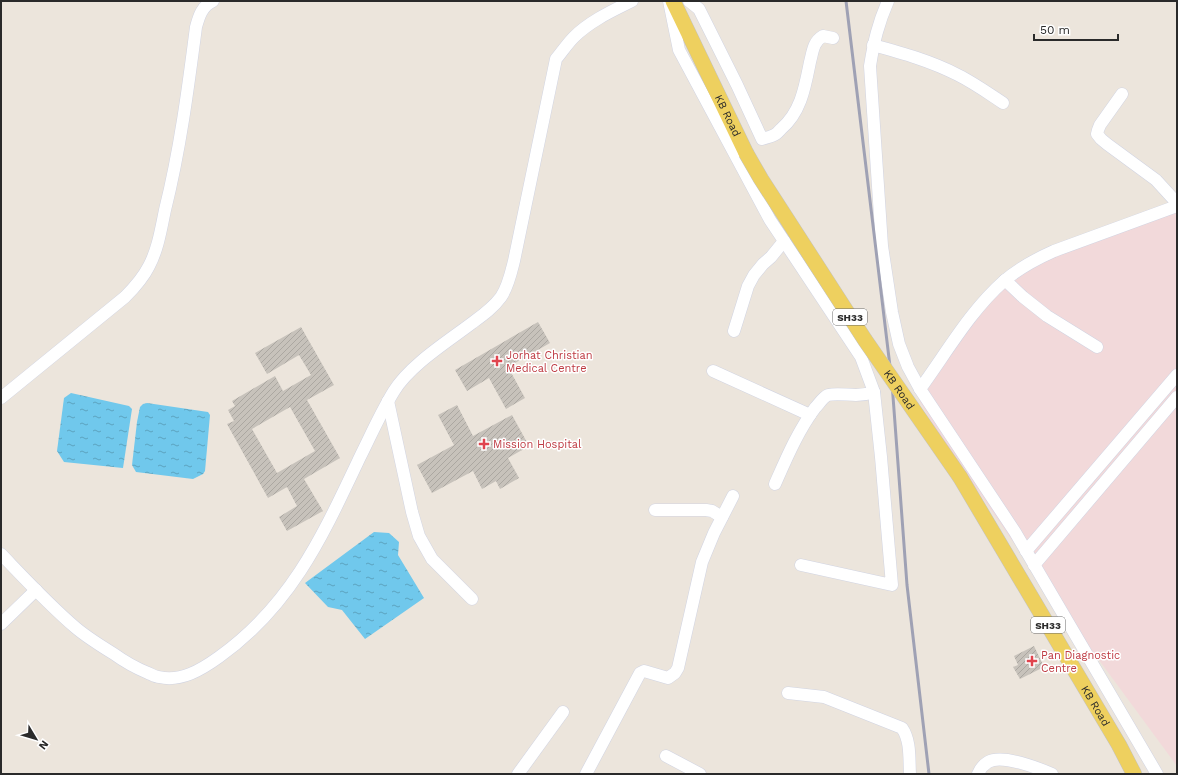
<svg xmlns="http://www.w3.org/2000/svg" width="1178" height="775" font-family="'Work Sans',sans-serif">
	<defs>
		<pattern id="water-ripples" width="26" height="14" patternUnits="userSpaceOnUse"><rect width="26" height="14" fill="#70c8ec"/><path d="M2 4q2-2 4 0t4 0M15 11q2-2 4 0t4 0" fill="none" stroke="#5ca3bf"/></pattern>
		<pattern id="building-hatch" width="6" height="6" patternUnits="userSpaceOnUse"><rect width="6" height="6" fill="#c7c2bb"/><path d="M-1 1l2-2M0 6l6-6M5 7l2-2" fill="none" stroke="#aba7a1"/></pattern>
	</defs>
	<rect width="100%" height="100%" fill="#ece5dc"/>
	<path fill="#f2d9da" d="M1177 212V766L1029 565 940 436 920 402 941 368 971 326 999 293 1011 282 1024 273 1049 259Z"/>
	<g fill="url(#water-ripples)">
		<path d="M71 393 129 406 132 409 123 468 64 462 57 451 64 398Z"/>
		<path d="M147 403 208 412 210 415 205 471 203 474 193 479 136 472 132 465 137 422 140 407 143 404Z"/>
		<path d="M374 532 389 533 399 542 398 555 424 598 365 639 342 610 328 607 305 583Z"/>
	</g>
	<g fill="url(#building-hatch)" fill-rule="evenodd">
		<path d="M538 322 550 343 508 367 525 398 506 409 489 378 467 391 455 370Z"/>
		<path d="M301 327 334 385 307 400 340 458 304 479 323 511 287 531 279 517 297 506 287 487 268 498 227 424 234 421 228 410 235 406 232 401 275 376 283 391 311 375 299 355 267 374 255 353ZM290 407 315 451 277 473 252 429Z"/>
		<path d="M457 405 473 436 512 415 529 446 508 458 519 478 500 489 496 481 482 489 473 471 432 493 417 465 454 445 438 415Z"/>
		<path d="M1034 646 1044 667 1020 679 1013 667 1018 665 1014 656Z"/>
	</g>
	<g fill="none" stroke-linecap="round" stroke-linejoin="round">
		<g stroke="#d1d4e2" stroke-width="13">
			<g id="minor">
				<path d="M669 1 679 50 770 220 784 241 771 257 763 264 754 275 748 286 734 331"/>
				<path d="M689 1 699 9 737 85 762 139C766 138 770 137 774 135 777 134 779 131 781 129 801 112 805 87 810 62 813 51 813 42 823 36L833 38"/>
				<path d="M888 1C878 24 874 41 870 66L882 246 892 312 899 344 908 367 920 389"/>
				<path d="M873 45C902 53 931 61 958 75 974 83 988 93 1003 103"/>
				<path d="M1122 94 1100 125 1098 130 1097 134 1101 139 1107 144 1156 180 1177 203"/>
				<path d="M784 241 861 357 874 392 881 457 892 585 801 565"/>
				<path d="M1005 280 1023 297 1047 316 1097 347"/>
				<path d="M713 371 810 415"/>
				<path d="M1 398 125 297C135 287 143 278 149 266 158 249 161 229 165 210 180 150 188 89 196 27 199 16 202 6 213 1"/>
				<path d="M388 401 412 512 419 536 432 559 472 599"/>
				<path d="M775 484C787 457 798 431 815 408 819 404 823 397 828 395 837 393 847 395 856 395 862 395 868 394 874 392"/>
				<path d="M655 510H706L712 511 722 517"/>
				<path d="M1026 551 1177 375"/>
				<path d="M1 554C25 579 49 605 76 628 88 638 101 646 114 654 125 662 136 668 148 673 151 674 155 677 159 677 181 682 201 670 219 657 292 605 323 535 360 457 371 435 381 412 394 391 410 365 447 342 472 323 483 315 493 308 501 297 508 287 511 273 514 261L556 59C562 52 567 44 574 37 590 21 612 11 632 1"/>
				<path d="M1034 565 1177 397"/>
				<path d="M1 624 36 590"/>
				<path d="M788 693 824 697 902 728C911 741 909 759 910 774"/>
				<path d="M666 756 700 774"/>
				<path d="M518 774 563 712"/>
				<path d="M586 774 640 673 644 671 668 678 675 673 678 668 702 562 714 533 733 496"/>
				<path d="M978 774C980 769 983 765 988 762 1002 754 1038 768 1052 774"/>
				<path d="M1157 774 1015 532 920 389C947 352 970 311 1004 281 1019 268 1036 259 1054 251L1177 206"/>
			</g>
		</g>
		<g stroke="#c3c3c3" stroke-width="16">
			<g id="major">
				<path id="s1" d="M673 1 746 153"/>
				<path id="s2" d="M960 477 1119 745 1134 774"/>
			</g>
		</g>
		<use href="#minor" stroke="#fff" stroke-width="12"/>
		<use href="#major" stroke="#eed05f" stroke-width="15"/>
		<path stroke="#9fa1b4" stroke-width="3" d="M846 1 892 383 907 585 929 774"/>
		<g stroke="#c3c3c3" stroke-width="16" stroke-linecap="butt">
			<g id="major-bridge">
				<path id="s3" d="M746 153 761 179 865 340 960 477"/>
			</g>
		</g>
		<use href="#major-bridge" stroke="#eed05f" stroke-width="15"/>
	</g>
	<g fill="#e0444e" stroke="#fff" stroke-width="1.5">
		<path d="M495 355h4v4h4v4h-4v4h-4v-4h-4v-4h4z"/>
		<path d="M482 438h4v4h4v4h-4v4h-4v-4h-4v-4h4z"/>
		<path d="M1030 655h4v4h4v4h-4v4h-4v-4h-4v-4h4z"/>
	</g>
	<g text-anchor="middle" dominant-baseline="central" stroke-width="3" stroke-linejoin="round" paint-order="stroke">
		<g fill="#fff" stroke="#6a6a6a" stroke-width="1">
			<rect x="833" y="309" width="34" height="16" rx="3"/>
			<rect x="1031" y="617" width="34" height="16" rx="3"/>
		</g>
		<g font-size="10" font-weight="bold" fill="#2a2a2a">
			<text x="850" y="317">SH33</text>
			<text x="1048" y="625">SH33</text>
		</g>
		<g font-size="11" fill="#2a2a2a" stroke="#fff">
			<text stroke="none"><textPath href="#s1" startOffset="127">KB Road</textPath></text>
			<text stroke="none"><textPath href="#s3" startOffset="282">KB Road</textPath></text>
			<text stroke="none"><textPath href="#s2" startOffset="266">KB Road</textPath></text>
		</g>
		<g font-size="11" fill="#be3a42" stroke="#fff" text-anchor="start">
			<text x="506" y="355">Jorhat Christian<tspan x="506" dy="13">Medical Centre</tspan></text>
			<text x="493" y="444">Mission Hospital</text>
			<text x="1041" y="655">Pan Diagnostic<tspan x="1041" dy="13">Centre</tspan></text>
		</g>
	</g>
	<rect width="1178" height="775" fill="none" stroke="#2a2a2a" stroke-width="4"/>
	<g transform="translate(36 739) rotate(128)" stroke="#ffffff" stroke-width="3" paint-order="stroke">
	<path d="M0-3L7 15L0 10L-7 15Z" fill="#2a2a2a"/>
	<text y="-6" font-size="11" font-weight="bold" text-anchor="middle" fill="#2a2a2a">N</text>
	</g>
	<path d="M1034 34v6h84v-6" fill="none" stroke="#2a2a2a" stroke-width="2"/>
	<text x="1040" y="34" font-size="12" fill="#2a2a2a" stroke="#ffffff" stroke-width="3" paint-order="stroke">50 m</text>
</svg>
